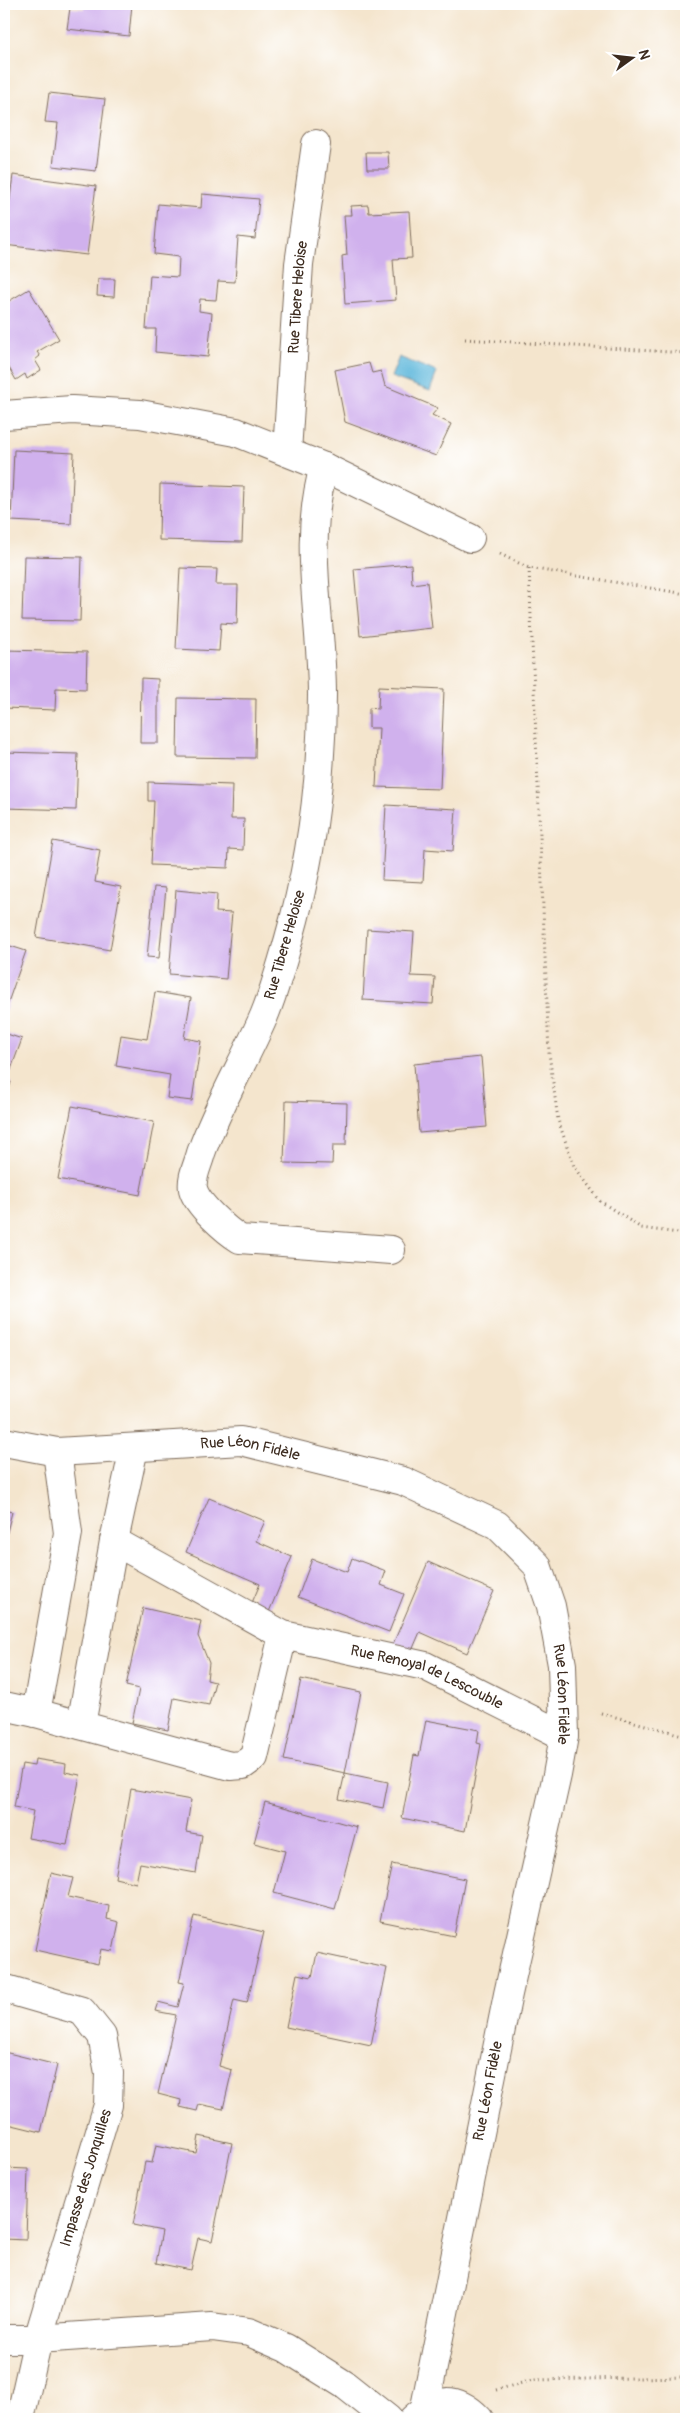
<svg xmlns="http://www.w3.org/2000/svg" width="690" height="2423" font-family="Pangolin,sans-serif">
	<rect width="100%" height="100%" fill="#fff"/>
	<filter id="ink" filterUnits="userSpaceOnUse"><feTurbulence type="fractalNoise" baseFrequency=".02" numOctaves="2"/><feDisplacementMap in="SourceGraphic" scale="10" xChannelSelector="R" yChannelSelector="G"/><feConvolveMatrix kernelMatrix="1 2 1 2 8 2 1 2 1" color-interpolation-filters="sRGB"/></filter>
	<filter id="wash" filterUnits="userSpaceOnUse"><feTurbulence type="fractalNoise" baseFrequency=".0096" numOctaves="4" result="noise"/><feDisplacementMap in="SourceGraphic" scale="20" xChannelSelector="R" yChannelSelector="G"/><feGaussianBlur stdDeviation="1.12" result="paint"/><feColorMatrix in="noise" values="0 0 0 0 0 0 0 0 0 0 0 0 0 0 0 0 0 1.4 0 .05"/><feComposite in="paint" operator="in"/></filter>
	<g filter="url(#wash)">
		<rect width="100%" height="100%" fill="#f4e5cd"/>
		<path fill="#5eb8db" stroke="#4c717c" d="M399 357 437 372 430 391 391 377Z"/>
		<g id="blocks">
			<g fill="#d0b1ed">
				<path d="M84 4H132L129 36 67 29 70 8 84 9Z"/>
				<path d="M49 93 105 99 96 171 53 166 58 123 45 122Z"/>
				<path d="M366 152H388L389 169H367Z"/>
				<path d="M13 175 96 186 87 255 4 245Z"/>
				<path d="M202 194 259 199 255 239 238 237 235 282 218 281 216 300 200 299 199 311 212 313 208 357 155 352 156 329H146L150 275 178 277 179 257 154 254 158 204 201 208Z"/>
				<path d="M368 205 369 213 409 211 412 258 393 259 396 300 345 304 342 256 347 255 344 215H352L351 206Z"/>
				<path d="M98 279H115L114 297 97 296Z"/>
				<path d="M29 289 59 339 37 352 40 356 35 360 41 370 27 379 25 374 16 380 4 359V304Z"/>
				<path d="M369 363 372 373 381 371 385 386 438 408 432 415 451 424 436 456 345 422 335 370Z"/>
				<path d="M14 450 74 453 71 524 11 521Z"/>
				<path d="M160 484 244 487 242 542 159 540Z"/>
				<path d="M24 556 82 557 80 621 22 620Z"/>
				<path d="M411 564 412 584 427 582 432 628 360 636 354 569Z"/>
				<path d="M180 568 217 569 216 585H238L237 624 221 623 219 651 176 649Z"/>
				<path d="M5 650 87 652 86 689 56 688 55 710 4 708Z"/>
				<path d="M141 678 158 679V743H140Z"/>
				<path d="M379 686 444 689 440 789 376 787 379 728H369V708L378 709Z"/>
				<path d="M178 698 256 699 255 758 177 757Z"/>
				<path d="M4 752 78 754 76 810 4 808Z"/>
				<path d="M148 782 232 785 231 819H244L243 850 229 849 228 868 151 865 154 801H148Z"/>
				<path d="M386 805 456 809 453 851 425 849 423 882 382 880Z"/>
				<path d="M53 841 100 850 95 882 121 887 110 950 36 937Z"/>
				<path d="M154 887 166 888 159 958 147 957Z"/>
				<path d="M176 890 217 894 216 912 232 913 226 979 169 974Z"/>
				<path d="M367 929 414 932 411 976 435 977 433 1004 363 1000Z"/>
				<path d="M4 944 26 951 5 1011H4Z"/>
				<path d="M155 992 191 998 184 1038 201 1041 192 1101 167 1098 170 1075 116 1066 121 1035 147 1039Z"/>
				<path d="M4 1033 22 1039 10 1072 4 1070Z"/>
				<path d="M481 1057 487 1127 419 1133 414 1064Z"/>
				<path d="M4 1080 11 1082 4 1104Z"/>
				<path d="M286 1101 347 1103 346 1145H333L332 1164 284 1163Z"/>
				<path d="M72 1106 154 1122 140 1195 58 1179Z"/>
				<path d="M209 1498 265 1521 256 1541 292 1557 269 1612 251 1605 260 1584 186 1552Z"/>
				<path d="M4 1510 12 1512 4 1544Z"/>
				<path d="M352 1558 386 1571 381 1585 404 1594 389 1632 298 1597 312 1559 347 1572Z"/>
				<path d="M428 1562 494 1591 467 1653 420 1632 411 1653 393 1644Z"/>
				<path d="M143 1608 201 1621 198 1636 209 1663 207 1680 215 1682 209 1705 174 1698 168 1730 132 1723 139 1689 126 1686Z"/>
				<path d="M301 1679 361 1692 345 1773 284 1760Z"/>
				<path d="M426 1720 479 1730 477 1743 481 1744 465 1831 402 1818 414 1755 419 1756Z"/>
				<path d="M35 1759 66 1764 65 1772 80 1775 67 1845 28 1838 33 1811 14 1807 22 1764 34 1766Z"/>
				<path d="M345 1773 388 1782 383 1808 339 1799Z"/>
				<path d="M131 1789 191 1800 186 1832 202 1835 196 1873 140 1863 136 1883 115 1878Z"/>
				<path d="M265 1802 357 1827 335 1909 274 1893 285 1851 254 1843Z"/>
				<path d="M392 1864 465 1879 454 1936 380 1921Z"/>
				<path d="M51 1873 73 1878 68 1897 109 1906 107 1919 119 1922 113 1951 101 1949 98 1964 35 1950Z"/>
				<path d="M194 1916 264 1932 247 2003 234 2000 219 2066 232 2070 223 2109 199 2104 197 2111 180 2107 181 2100 158 2094 176 2015 155 2011 158 2002 178 2007 184 1983 179 1982Z"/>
				<path d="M317 1953 387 1968 371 2045 286 2027 297 1974 312 1977Z"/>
				<path d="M4 2052 57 2065 41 2132 4 2123Z"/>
				<path d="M199 2136 232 2143 212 2241 198 2238 191 2270 156 2263 162 2231 133 2225 145 2162 152 2163 156 2145 196 2153Z"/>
				<path d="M4 2168 28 2169 26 2240 4 2239Z"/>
			</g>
		</g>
	</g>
	<g filter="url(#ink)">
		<use href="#blocks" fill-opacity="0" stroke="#7c6b5b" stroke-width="1"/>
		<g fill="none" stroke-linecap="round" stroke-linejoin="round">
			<g stroke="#7c6b5b" stroke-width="30">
				<g id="minor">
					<path d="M4 415 72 410 140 414 236 432 324 467 470 538"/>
					<path id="s1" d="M287 452 299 264 316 144"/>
					<path d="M324 467C302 543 322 617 322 695 322 777 311 862 288 942 281 966 274 992 264 1016 244 1062 218 1105 201 1153 198 1165 191 1177 193 1189 197 1205 227 1231 240 1239L391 1250"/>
					<path id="s2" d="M4 1442 57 1452 241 1441 403 1481 497 1525 537 1565 551 1606 562 1665 564 1736 557 1775 508 1994 425 2407"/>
					<path id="s3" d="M114 1541 283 1635 425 1666 564 1736"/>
					<path d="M4 1706 36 1713 68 1533 57 1452"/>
					<path d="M36 1713 230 1766 243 1765 254 1757 283 1635"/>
					<path d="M81 1725 114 1541 134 1448"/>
					<path d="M6 1989 82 2011 102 2036 109 2073 108 2105 38 2339 20 2419"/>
					<path d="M4 2339H38L212 2327 249 2332 286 2348 345 2385 388 2419"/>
				</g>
			</g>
			<g stroke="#7c6b5b" stroke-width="30">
				<path id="secondary" d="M413 2419C436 2397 457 2396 479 2419"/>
			</g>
			<g stroke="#7c6b5b" stroke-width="3" stroke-dasharray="1 4" stroke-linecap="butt">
				<path d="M465 339 686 353"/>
				<path d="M500 554 529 568 686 594"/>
				<path d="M529 568 549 1053 558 1120 574 1166 600 1201 641 1228 686 1234"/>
				<path d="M601 1713 686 1736"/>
				<path d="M496 2390 533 2380 686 2377"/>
			</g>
			<use href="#minor" stroke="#fff" stroke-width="28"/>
			<use href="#secondary" stroke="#fff" stroke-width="28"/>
		</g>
	</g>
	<g text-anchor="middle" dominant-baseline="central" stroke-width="4" stroke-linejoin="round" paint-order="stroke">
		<g font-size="15" fill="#3b2a1e" stroke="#fff">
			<text stroke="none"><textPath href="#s1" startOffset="155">Rue Tibere Heloise</textPath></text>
			<text transform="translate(285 945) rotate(-74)">Rue Tibere Heloise</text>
			<text stroke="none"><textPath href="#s2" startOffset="248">Rue Léon Fidèle</textPath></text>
			<text stroke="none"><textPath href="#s3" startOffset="344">Rue Renoyal de Lescouble</textPath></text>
			<text stroke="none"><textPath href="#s2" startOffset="698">Rue Léon Fidèle</textPath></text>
			<text transform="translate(488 2091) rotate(-79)">Rue Léon Fidèle</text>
			<text transform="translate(86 2178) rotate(-73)">Impasse des Jonquilles</text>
		</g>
	</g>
	<rect width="690" height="2423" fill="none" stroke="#fff" stroke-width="20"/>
	<g transform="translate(632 58) rotate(75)" stroke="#ffffff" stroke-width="4" paint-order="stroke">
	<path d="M0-4L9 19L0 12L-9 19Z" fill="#3b2a1e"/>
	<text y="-8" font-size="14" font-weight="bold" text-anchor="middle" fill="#3b2a1e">N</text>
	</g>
</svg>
